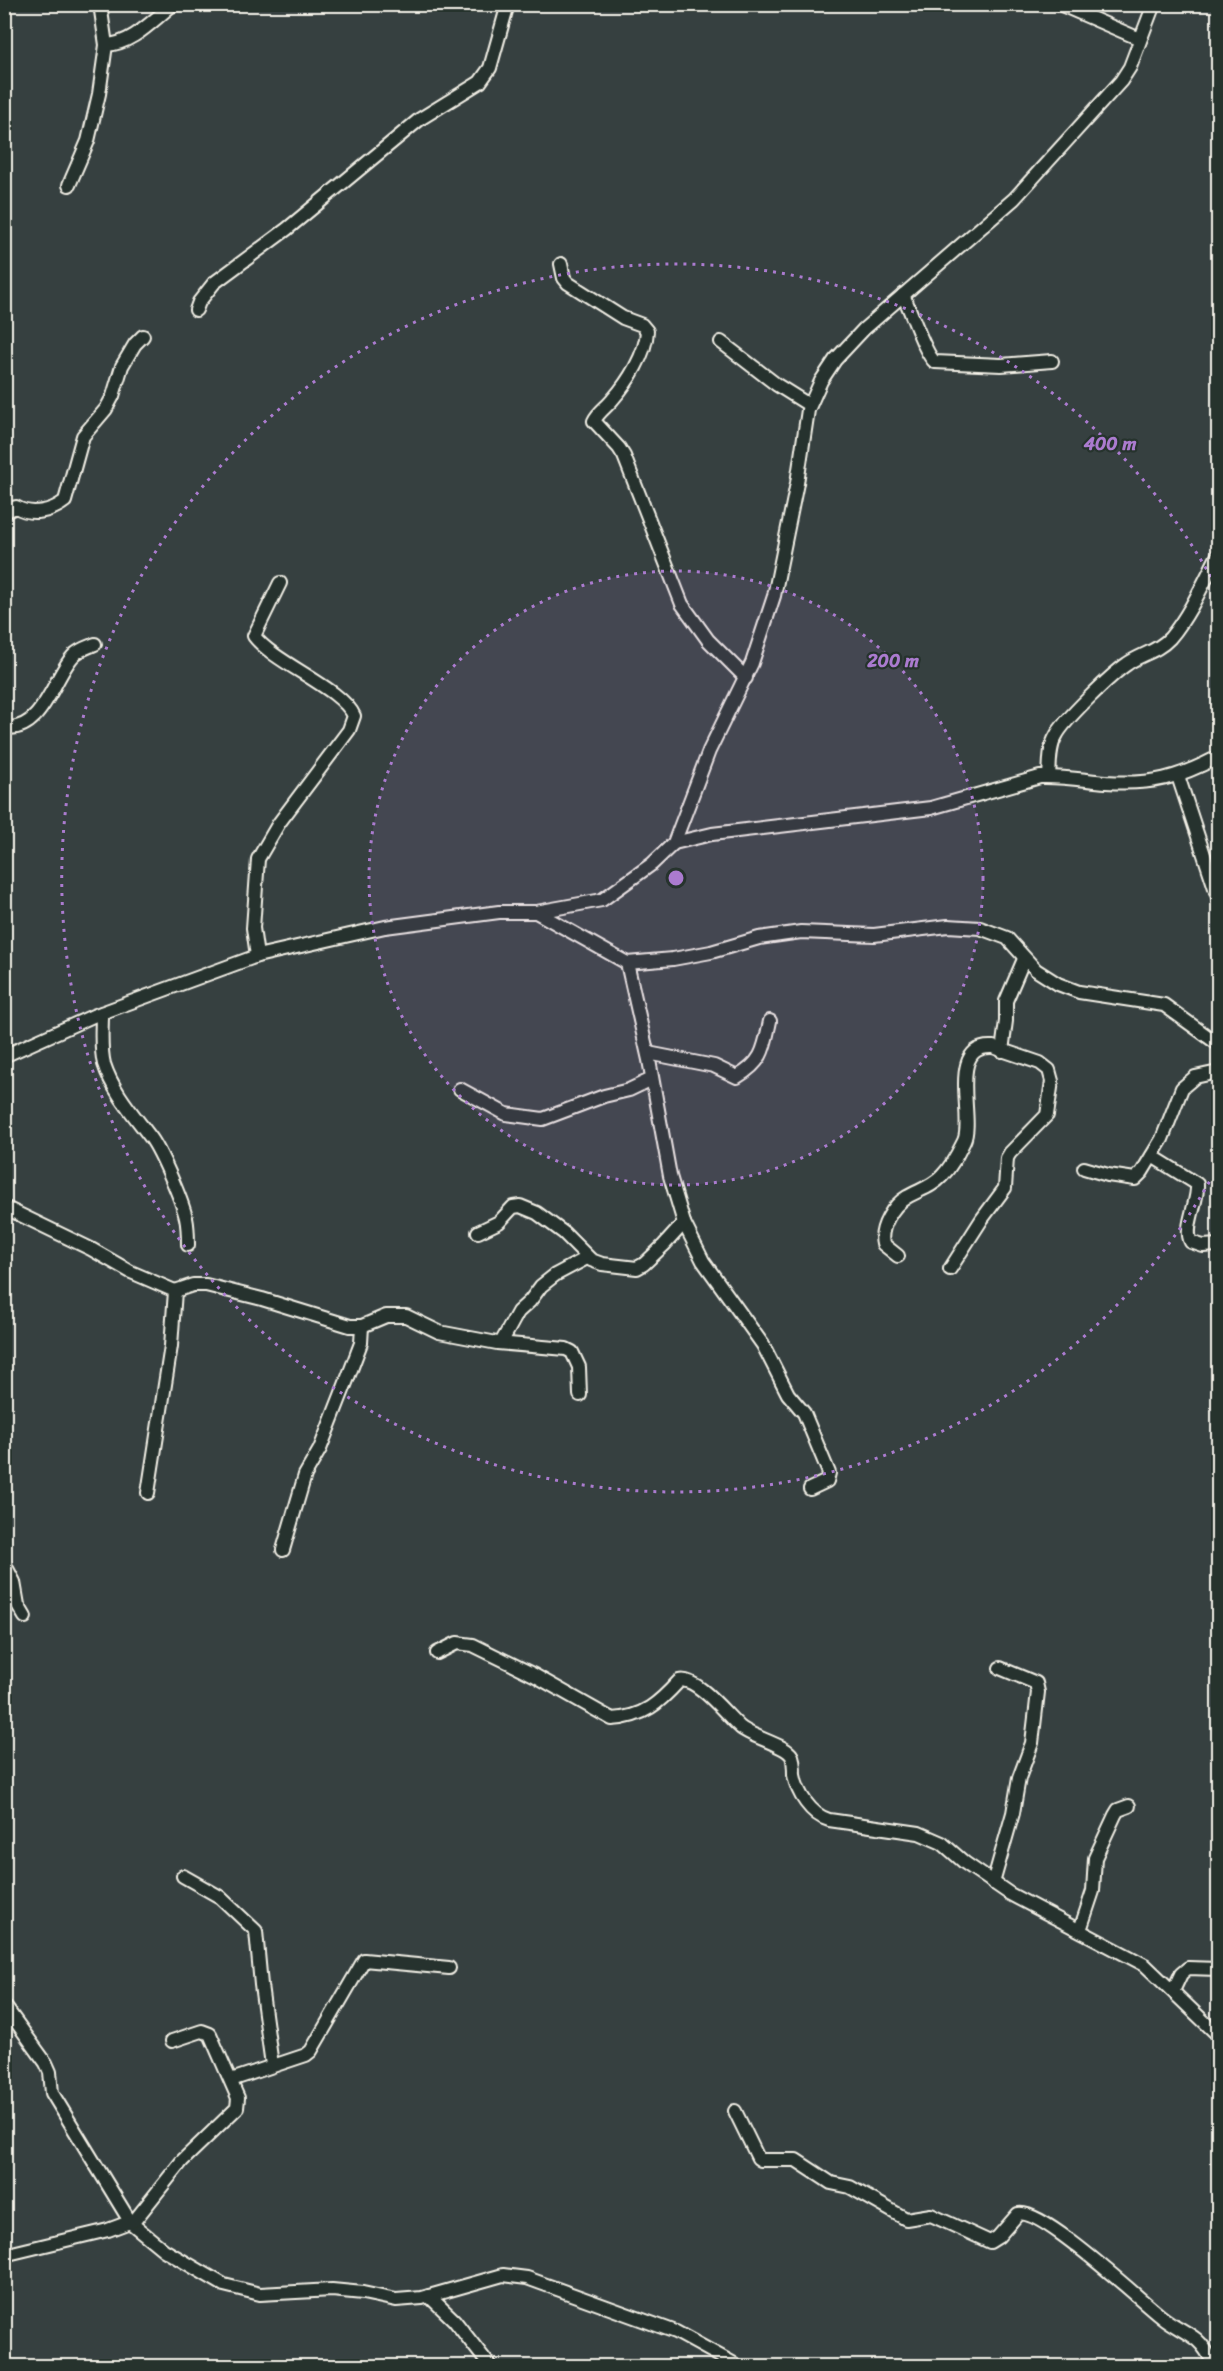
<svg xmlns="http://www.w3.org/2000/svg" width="1223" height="2371" font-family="Sriracha,sans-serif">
	<rect width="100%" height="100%" fill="#364040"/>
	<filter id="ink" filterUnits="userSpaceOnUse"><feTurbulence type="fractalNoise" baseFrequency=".0167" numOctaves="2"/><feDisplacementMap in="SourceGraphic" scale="12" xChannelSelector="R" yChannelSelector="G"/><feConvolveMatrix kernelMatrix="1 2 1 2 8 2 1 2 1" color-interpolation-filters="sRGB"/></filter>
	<g filter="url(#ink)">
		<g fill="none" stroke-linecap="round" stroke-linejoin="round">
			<g stroke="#f4f1e8" stroke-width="16">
				<g id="minor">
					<path d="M1059 4 1140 39"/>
					<path d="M106 45C132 44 152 21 171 6"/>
					<path d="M69 185 88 141 99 94 106 45 100 4"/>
					<path d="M561 264 564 278 568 283 623 318 642 325 647 331C646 354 628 382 613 399 607 407 598 412 594 421L619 448 624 456 682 604 708 640 746 678"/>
					<path d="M903 295C911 310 925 355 935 362L1001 365 1052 361"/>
					<path d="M196 310 199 302 214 283 287 229 420 119 480 82 490 68 508 4"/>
					<path d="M721 342 777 385 809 405"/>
					<path d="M4 512 16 507C31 516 51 512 65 501L83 436 106 409 113 396 122 366 135 344 143 336"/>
					<path d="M4 727C42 735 54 675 74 655 80 649 88 647 95 644"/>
					<path d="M1178 776 1218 897"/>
					<path d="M1049 777C1050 764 1049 747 1056 736 1063 721 1112 674 1127 664 1141 654 1157 652 1170 638 1190 614 1204 582 1218 555"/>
					<path d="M674 843 712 834 931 808 1040 777C1062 776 1084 780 1106 782 1152 785 1178 778 1218 757"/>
					<path d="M536 912 602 900 652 864 674 843 709 751 752 663 774 596 797 483 808 410 821 381 835 360 864 329 1014 199 1121 81 1130 67 1154 4"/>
					<path d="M257 956 253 928 258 859 279 823 349 730 354 716C342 688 274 663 254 636L280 583"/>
					<path d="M627 963 649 1060 670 1176 684 1223 703 1261 763 1345 788 1394 804 1413 829 1473 827 1481 810 1489"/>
					<path d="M102 1013C102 1030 100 1048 104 1064 113 1092 134 1115 151 1138 161 1152 182 1200 186 1218 188 1227 188 1236 188 1245"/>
					<path d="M1002 1051 1006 1021V1001L1024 959"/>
					<path d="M648 1053 714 1066 737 1077C763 1062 764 1049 770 1021"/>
					<path d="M4 1056 93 1016 257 956 385 927 499 912H536L627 963 673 959 711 952 759 938 801 932 874 935 948 926 980 928 1007 938 1036 970 1058 984 1079 992 1164 1005 1218 1044"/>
					<path d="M460 1089 506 1114 543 1119 604 1096 629 1090 652 1079"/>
					<path d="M1152 1156 1197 1184C1199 1201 1183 1228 1191 1242L1203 1246 1218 1245"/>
					<path d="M1084 1168 1108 1175 1135 1179 1142 1172 1162 1139 1182 1088 1195 1077 1218 1072"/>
					<path d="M4 1207 91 1249 131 1272 175 1291 171 1346 148 1493"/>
					<path d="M478 1232 499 1222 513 1207 520 1206 537 1213 564 1233 591 1260 602 1264 637 1268 644 1264 664 1245 684 1223"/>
					<path d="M898 1256 883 1244C879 1228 893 1205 907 1197 919 1190 932 1187 942 1176 952 1166 958 1153 964 1141 975 1118 946 1044 993 1047L1040 1063 1049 1070 1052 1081 1047 1115 1010 1153 1007 1158 1005 1188 982 1219 950 1269"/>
					<path d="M175 1291 193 1285H206L262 1299 350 1326H362L386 1316H406L439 1332 497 1343 566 1349 572 1352 579 1367 580 1395"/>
					<path d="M501 1343 518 1312 530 1301 541 1286 555 1275 587 1258"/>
					<path d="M283 1550 305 1475 320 1449 347 1380 361 1343 362 1326"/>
					<path d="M4 1563 14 1582 18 1605 25 1617"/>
					<path d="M437 1653 457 1643 473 1645 534 1675 612 1719C644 1717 659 1703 679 1681 697 1676 727 1716 740 1727 751 1737 786 1745 792 1756 794 1762 794 1769 794 1775 797 1793 811 1815 829 1820L919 1833 942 1843 965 1863 1010 1894 1145 1965 1218 2035"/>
					<path d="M183 1876 220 1897 256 1931 261 1985 272 2065"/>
					<path d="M993 1883 1013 1813 1019 1778 1032 1743 1038 1692 1036 1683 1000 1668"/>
					<path d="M1080 1930 1093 1891 1095 1858 1115 1815 1118 1810 1129 1806"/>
					<path d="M1173 1991 1181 1974 1188 1968 1218 1969"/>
					<path d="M4 2005 46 2063 50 2072 52 2093 131 2223 164 2250 224 2285 260 2294 332 2290 363 2293 396 2300 422 2298 503 2275 527 2278 676 2332 738 2366"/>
					<path d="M231 2080 306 2055 311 2051 364 1960 449 1968"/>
					<path d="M735 2111 758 2158 761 2160H796L831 2183 850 2187 906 2219 931 2215 990 2242 998 2237 1018 2214C1041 2207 1139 2299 1162 2317 1173 2326 1186 2331 1197 2340 1204 2346 1211 2358 1215 2366"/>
					<path d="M4 2255 108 2230 135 2220 182 2161 237 2108 238 2098 210 2034 202 2031 172 2041"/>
					<path d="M429 2296 454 2320 490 2366"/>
				</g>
			</g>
			<use href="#minor" stroke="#26332d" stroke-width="12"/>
		</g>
	</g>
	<circle cx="676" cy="878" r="307" fill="#ab7bcf" fill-opacity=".12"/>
	<g fill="none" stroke="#ab7bcf" stroke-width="3" stroke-dasharray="3 6">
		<circle cx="676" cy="878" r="307"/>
		<path d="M1218 1166A614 614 0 1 1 1218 590"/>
	</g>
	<circle cx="676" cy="878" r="9" fill="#ab7bcf" stroke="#26332d" stroke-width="3"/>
	<g font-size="18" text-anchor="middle" font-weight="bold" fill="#ab7bcf" stroke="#26332d" stroke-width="4.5" stroke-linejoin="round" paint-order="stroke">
		<text x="1110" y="450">400 m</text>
		<text x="893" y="667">200 m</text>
	</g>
	<rect width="1223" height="2371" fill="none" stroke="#26332d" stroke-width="24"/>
	<rect x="12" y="12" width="1199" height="2347" fill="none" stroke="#f4f1e8" stroke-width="2" filter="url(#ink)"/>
</svg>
